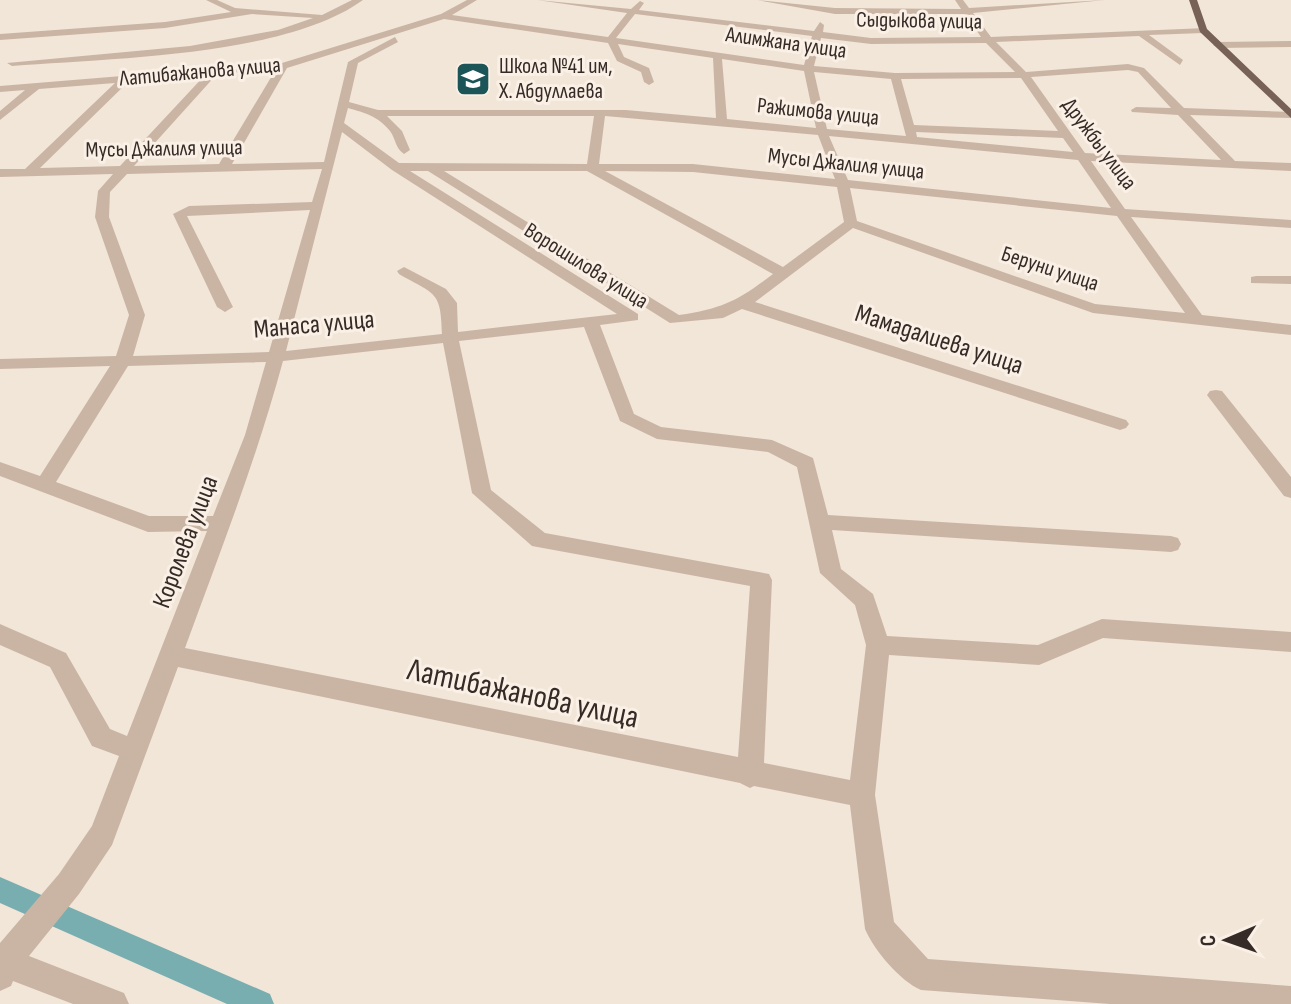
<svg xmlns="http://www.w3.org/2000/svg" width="1291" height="1004" font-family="'Sofia Sans Condensed',sans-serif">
	<rect width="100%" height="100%" fill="#f2e6d9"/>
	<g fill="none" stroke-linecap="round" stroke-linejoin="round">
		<path fill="#78aeb0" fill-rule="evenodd" d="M0 877 270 994 274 1004H227L0 903Z"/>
		<g fill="#cab5a5" fill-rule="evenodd">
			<path d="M206 0H217L235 8 322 15 352 0H363C284 57 109 58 12 66L7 63 190 46 278 30 313 18 252 14 165 28 0 40V34L165 22 231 12Z"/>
			<path d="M467 0H477L452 15 608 37 627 13 537 0 631 9 640 1 644 3 639 10 814 31 820 22 824 25 823 32 871 38 981 37 965 14H835L757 0 835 8 961 9 955 0H963L969 8 1105 0 973 13 991 37 1206 28 1203 33 1149 35 1183 60 1180 65 1139 36 996 42 1026 72 1128 64 1144 68 1184 108 1291 112V118L1190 115 1235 161 1291 163V171L1091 161 1125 209 1291 220V228L1131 217 1202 315 1291 325V335L1093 313 853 228 755 302 1126 420 1129 424 1126 428 1120 430 742 309 723 318 670 323 428 171H410L638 314V320L600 325 634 414 661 427 772 440 813 458 828 515 1171 536 1178 538 1181 544 1178 550 1171 552 832 530 841 569 873 594 887 636 1038 645 1102 619 1291 632V652L1103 638 1039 665 889 655 875 795 894 922 928 959 1291 986V1004H1110L921 990C900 981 874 950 865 929L850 805 754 786 750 788 740 783 178 667 112 845 79 894 29 956 124 993 129 1004H73L13 981 11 986 0 991V943L59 874 92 826 119 756 92 746 50 667 0 645V624L66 653 110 729 127 736 207 531 148 532 0 476V462L40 476 110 366 0 369V359L116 356 129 315 95 217 98 191 113 174 0 177V169H25L115 83 39 89 0 120V111L25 90 0 92V86L282 63 441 14ZM635 14 812 36 804 65 616 38ZM444 19 608 43 617 61 641 72 644 82 649 85 654 82 649 68 624 57 618 44 713 58 716 118 626 110H378L349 102 358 63 398 42 395 37 348 62 324 162 232 164 287 68ZM821 38 871 44 986 43 1015 72 895 73 814 66ZM722 59 804 71 816 128 727 119ZM276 69 219 164 134 166 217 74ZM1128 70 1138 72 1171 108 1136 107 1131 110 1132 112 1178 115 1221 160 1085 153 1031 77ZM814 72 891 79 906 136 827 129ZM205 75 120 166 40 168 128 82ZM1021 78 1058 131 914 125 901 79ZM348 108C365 113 378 116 390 131 396 139 395 148 404 154L410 150 402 131 387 116H594L587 164 399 163 344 123ZM605 116 818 135 835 179 693 164H599ZM342 132 392 170 617 314 458 332 457 303 446 289 404 267 397 271 399 274C435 295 441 290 442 334L286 351ZM916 132 1063 138 1073 152 917 137ZM829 136 1078 160 1111 208 848 180ZM322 169 312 202 189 206 173 214 217 307 225 312 233 307 187 216 310 210 269 352 133 356 145 315 109 217 110 192 127 174ZM444 171H587L773 274C737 301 724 308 679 315ZM605 171 693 172 837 187 844 222 783 267ZM850 188 1117 216 1185 313 1095 304 857 221ZM584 327 620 421 657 439 768 452 797 467 820 573 855 605 866 645 850 780 764 763 772 580 769 574 545 533 491 490 459 341ZM443 343 472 493 532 546 750 586 738 757 185 648C220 552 256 461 283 361ZM266 362 245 435 213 516H149L56 482 128 366Z"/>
			<path d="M1291 41V47L1218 48 1213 45 1218 42Z"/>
			<path d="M1256 276H1291V284L1251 283V277Z"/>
			<path d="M1216 390 1222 391 1291 477V498L1284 496 1210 399 1207 395 1210 391Z"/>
		</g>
		<path fill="#786257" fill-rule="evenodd" d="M1189 0H1197L1207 29 1291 109V118L1200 32Z"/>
	</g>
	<defs>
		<g id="school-square" transform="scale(1.8)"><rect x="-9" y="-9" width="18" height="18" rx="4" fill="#1b5558" stroke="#faf0e6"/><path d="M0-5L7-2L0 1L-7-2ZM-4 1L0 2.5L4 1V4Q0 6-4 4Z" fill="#fff"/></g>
	</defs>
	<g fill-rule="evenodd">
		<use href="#school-square" x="473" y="79"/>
	</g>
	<g text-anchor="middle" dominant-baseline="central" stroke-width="6" stroke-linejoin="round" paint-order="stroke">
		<g font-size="22" fill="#362b27" stroke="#faf0e6">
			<text transform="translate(919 21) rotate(1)">Сыдыкова улица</text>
			<text transform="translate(786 43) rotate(8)">Алимжана улица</text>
			<text transform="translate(200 72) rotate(-5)">Латибажанова улица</text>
			<text transform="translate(818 112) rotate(6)">Ражимова улица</text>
			<text transform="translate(1099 144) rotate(53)">Дружбы улица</text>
			<text transform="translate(164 149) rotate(-1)">Мусы Джалиля улица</text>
			<text transform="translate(846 164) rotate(6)">Мусы Джалиля улица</text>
			<text transform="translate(586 266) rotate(32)">Ворошилова улица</text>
			<text transform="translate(1050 269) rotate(18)">Беруни улица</text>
		</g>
		<g font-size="22" fill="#362b27" stroke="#faf0e6" text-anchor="start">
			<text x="499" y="66">Школа №41 им,<tspan x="499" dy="25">Х. Абдуллаева</tspan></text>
		</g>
		<g font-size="26" fill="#362b27" stroke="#faf0e6">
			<text transform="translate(314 325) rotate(-5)">Манаса улица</text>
			<text transform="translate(939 340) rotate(18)">Мамадалиева улица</text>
			<text transform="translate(186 542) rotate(-69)">Королева улица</text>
		</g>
		<g font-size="32" fill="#362b27" stroke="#faf0e6">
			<text transform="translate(523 694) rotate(12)">Латибажанова улица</text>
		</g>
	</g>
	<g transform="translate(1227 940) rotate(268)" stroke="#faf0e6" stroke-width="6" paint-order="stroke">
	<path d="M0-6L14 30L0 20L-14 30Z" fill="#362b27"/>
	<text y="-12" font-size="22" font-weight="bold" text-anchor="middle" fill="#362b27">С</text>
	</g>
</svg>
